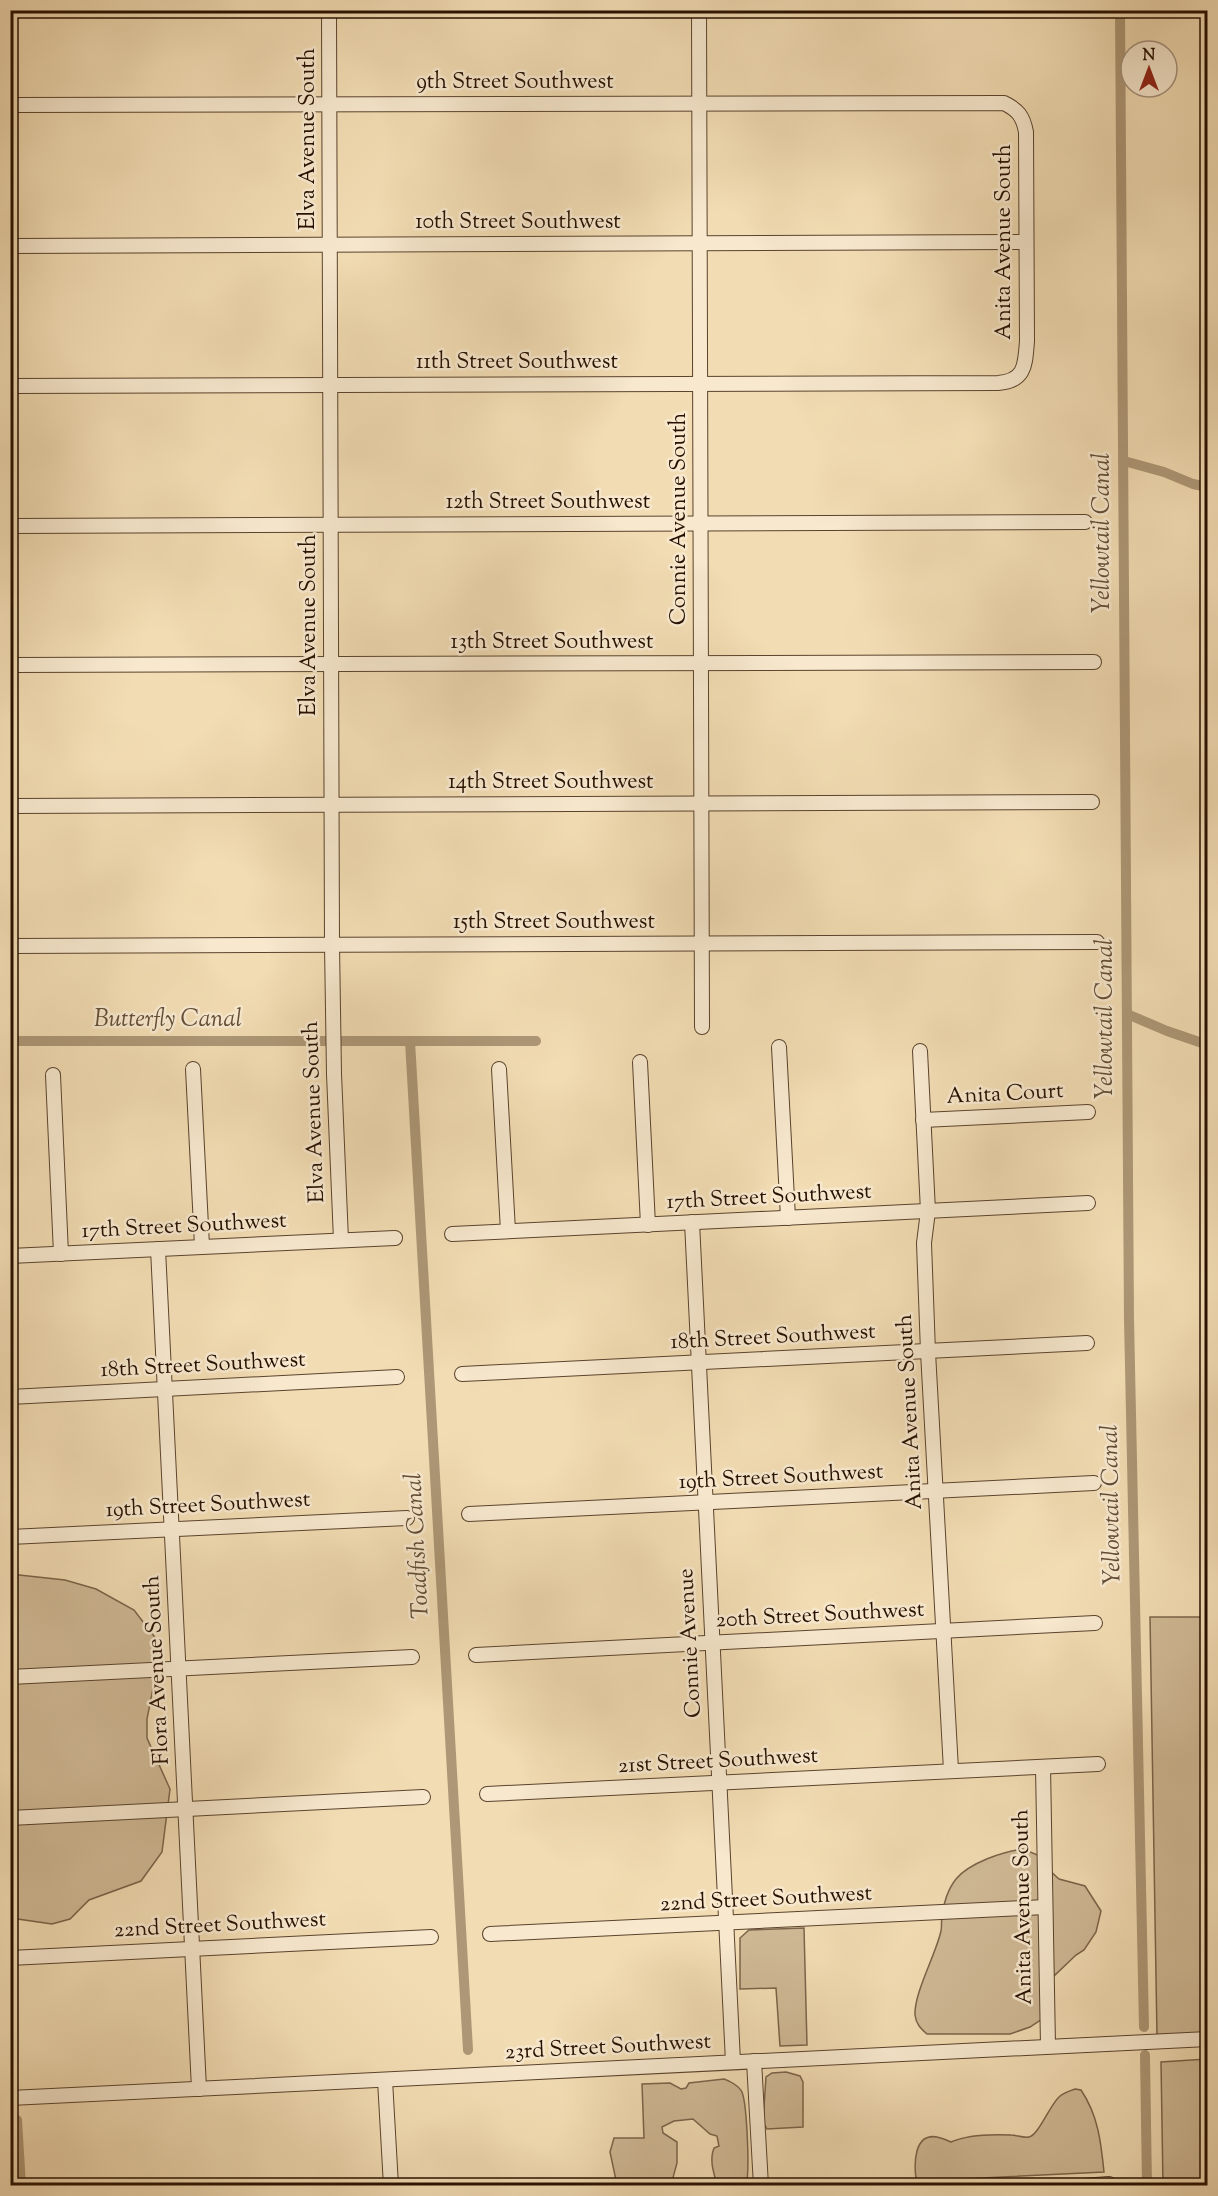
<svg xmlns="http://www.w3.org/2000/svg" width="1218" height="2196" font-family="'Sorts Mill Goudy',serif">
	<rect width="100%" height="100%" fill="#f2dcb3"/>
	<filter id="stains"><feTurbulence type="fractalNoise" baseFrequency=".00333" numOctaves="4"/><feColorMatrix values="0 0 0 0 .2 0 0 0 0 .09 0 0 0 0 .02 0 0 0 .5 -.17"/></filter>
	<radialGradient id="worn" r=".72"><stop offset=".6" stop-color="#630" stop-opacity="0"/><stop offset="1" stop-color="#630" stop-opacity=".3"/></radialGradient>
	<g fill="#cfb995" stroke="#7b644a" stroke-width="1.5">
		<path d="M10 1574 65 1580 96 1589 134 1610 157 1640 156 1673 147 1719V1738L170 1789 162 1852 141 1881 89 1900 70 1919 52 1924 11 1918Z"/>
		<path d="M1150 1617H1207V2033L1157 2036Z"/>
		<path d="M1023 1849 1040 1856 1047 1868 1059 1879 1085 1886 1101 1911 1096 1932 1084 1950 1076 1955 1053 1977 1045 2017 1030 2027 1010 2034H927C921 2029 916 2024 915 2015 914 1993 936 1954 941 1931 942 1926 941 1922 942 1917 943 1904 948 1889 956 1879 969 1863 1004 1851 1023 1849Z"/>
		<path d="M804 1928 807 2045 780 2046 776 1988 740 1989V1938L749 1930Z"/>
		<path d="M1207 2059V2185H1163L1161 2062Z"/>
		<path d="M786 2072 800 2076 803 2082V2127L767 2129 763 2122 766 2077 772 2073Z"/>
		<path d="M724 2079C730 2081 739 2086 742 2092 747 2105 750 2173 746 2185H717C714 2173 709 2161 714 2148L719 2146 717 2136 710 2134 693 2119 674 2121 662 2127 663 2133 677 2142V2163L671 2185H617L610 2152 614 2138H644L642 2084 670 2083 681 2089 686 2088 689 2083Z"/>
		<path d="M1075 2089 1081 2090C1098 2115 1101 2142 1104 2172L920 2181 916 2179C914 2163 914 2133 937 2137 942 2138 947 2140 951 2142 969 2134 991 2134 1011 2135 1016 2135 1023 2138 1029 2137 1038 2136 1050 2105 1059 2097 1063 2093 1070 2091 1075 2089Z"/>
	</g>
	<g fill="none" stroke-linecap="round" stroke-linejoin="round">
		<g stroke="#ad9776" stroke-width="10">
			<path d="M1120 10 1129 1319 1144 2027"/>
			<path d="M1124 461 1164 472 1193 484 1208 487"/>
			<path d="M1127 1014 1167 1031 1208 1045"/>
			<path d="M10 1041H326"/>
			<path d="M341 1041H536"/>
			<path d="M410 1041 468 2050"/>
			<path d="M1145 2055 1147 2186"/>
			<path d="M17 2120 21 2186"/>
		</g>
		<g stroke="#5a432d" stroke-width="16">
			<g id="minor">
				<path d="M329 10 332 945 334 1074 341 1240"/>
				<path d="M699 10 702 1027"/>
				<path d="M10 105 1004 103C1018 110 1023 116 1026 132L1027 341C1025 364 1026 381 998 383L10 386"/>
				<path d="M10 246 1026 242"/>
				<path d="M10 526 1085 522"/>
				<path d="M10 665 1094 662"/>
				<path d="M10 806 1092 802"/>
				<path d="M10 946 1097 942"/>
				<path d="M779 1047 788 1218"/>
				<path d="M920 1051 928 1211 924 1243 928 1352 951 1770"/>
				<path d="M640 1062 648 1225"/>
				<path d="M193 1069 202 1246"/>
				<path d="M499 1069 508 1231"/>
				<path d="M53 1075 61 1254"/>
				<path d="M923 1120 1088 1112"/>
				<path d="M692 1222 733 2062"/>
				<path d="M452 1234 1088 1203"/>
				<path d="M158 1249 199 2089"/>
				<path d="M10 1256 395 1238"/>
				<path d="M462 1374 1087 1343"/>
				<path d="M10 1397 397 1377"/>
				<path d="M469 1514 1094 1483"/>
				<path d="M10 1537 407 1518"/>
				<path d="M476 1655 1095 1623"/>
				<path d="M10 1677 412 1657"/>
				<path d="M1043 1767 1048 2046"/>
				<path d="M487 1794 1098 1764"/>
				<path d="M10 1818 423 1797"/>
				<path d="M490 1934 1045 1907"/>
				<path d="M10 1958 431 1937"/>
				<path d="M754 2061 761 2186"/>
				<path d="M385 2080 391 2186"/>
				<path d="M10 2098 1208 2039"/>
				<path d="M1083 2186 1109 2184"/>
			</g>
		</g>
		<use href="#minor" stroke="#f7e8ce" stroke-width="14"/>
	</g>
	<g text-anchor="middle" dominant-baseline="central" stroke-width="5" stroke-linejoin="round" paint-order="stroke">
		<g font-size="22" fill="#271000" stroke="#f7e8ce">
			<text x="515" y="83">9th Street Southwest</text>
			<text transform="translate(309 139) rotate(-90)">Elva Avenue South</text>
			<text x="518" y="223">10th Street Southwest</text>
			<text transform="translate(1005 242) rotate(-90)">Anita Avenue South</text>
			<text x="517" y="363">11th Street Southwest</text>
			<text x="548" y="503">12th Street Southwest</text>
			<text transform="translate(680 519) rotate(-90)">Connie Avenue South</text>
			<text transform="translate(310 625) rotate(-90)">Elva Avenue South</text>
			<text x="552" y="643">13th Street Southwest</text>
			<text x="551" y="783">14th Street Southwest</text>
			<text x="554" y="923">15th Street Southwest</text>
			<text transform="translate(1005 1095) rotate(-3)">Anita Court</text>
			<text transform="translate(315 1112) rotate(-92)">Elva Avenue South</text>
			<text transform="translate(769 1198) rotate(-3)">17th Street Southwest</text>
			<text transform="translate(184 1227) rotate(-3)">17th Street Southwest</text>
			<text transform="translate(773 1338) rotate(-3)">18th Street Southwest</text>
			<text transform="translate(203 1366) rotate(-3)">18th Street Southwest</text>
			<text transform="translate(911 1412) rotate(-93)">Anita Avenue South</text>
			<text transform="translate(781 1478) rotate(-3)">19th Street Southwest</text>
			<text transform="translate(208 1506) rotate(-3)">19th Street Southwest</text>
			<text transform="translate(820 1616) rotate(-3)">20th Street Southwest</text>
			<text transform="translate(691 1643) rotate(-93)">Connie Avenue</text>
			<text transform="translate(158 1670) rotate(-93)">Flora Avenue South</text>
			<text transform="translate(718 1762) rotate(-3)">21st Street Southwest</text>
			<text transform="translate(766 1900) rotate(-3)">22nd Street Southwest</text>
			<text transform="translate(1024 1907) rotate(-91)">Anita Avenue South</text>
			<text transform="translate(220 1926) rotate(-3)">22nd Street Southwest</text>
			<text transform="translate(608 2048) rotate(-3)">23rd Street Southwest</text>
		</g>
		<g font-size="24" font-style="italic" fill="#634d35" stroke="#f7e8ce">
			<text transform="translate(1103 533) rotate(-90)">Yellowtail Canal</text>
			<text transform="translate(1106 1019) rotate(-90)">Yellowtail Canal</text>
			<text x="168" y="1020">Butterfly Canal</text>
			<text transform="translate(1112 1505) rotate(-91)">Yellowtail Canal</text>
			<text transform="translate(418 1546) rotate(-93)">Toadfish Canal</text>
		</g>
	</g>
	<rect width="1218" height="2196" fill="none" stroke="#f2dcb3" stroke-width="36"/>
	<rect x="12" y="12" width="1194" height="2172" fill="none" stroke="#271000" stroke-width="3"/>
	<rect x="18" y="18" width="1182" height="2160" fill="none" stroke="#271000" stroke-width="1.5"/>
	<g transform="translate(1149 69)"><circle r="28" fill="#f7e8ce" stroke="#a4927c" stroke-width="1.5"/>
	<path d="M0-4.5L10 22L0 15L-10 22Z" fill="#8f2418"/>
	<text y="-9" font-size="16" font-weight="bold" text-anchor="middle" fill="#271000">N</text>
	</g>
	<rect width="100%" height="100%" filter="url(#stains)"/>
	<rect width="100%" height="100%" fill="url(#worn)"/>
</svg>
